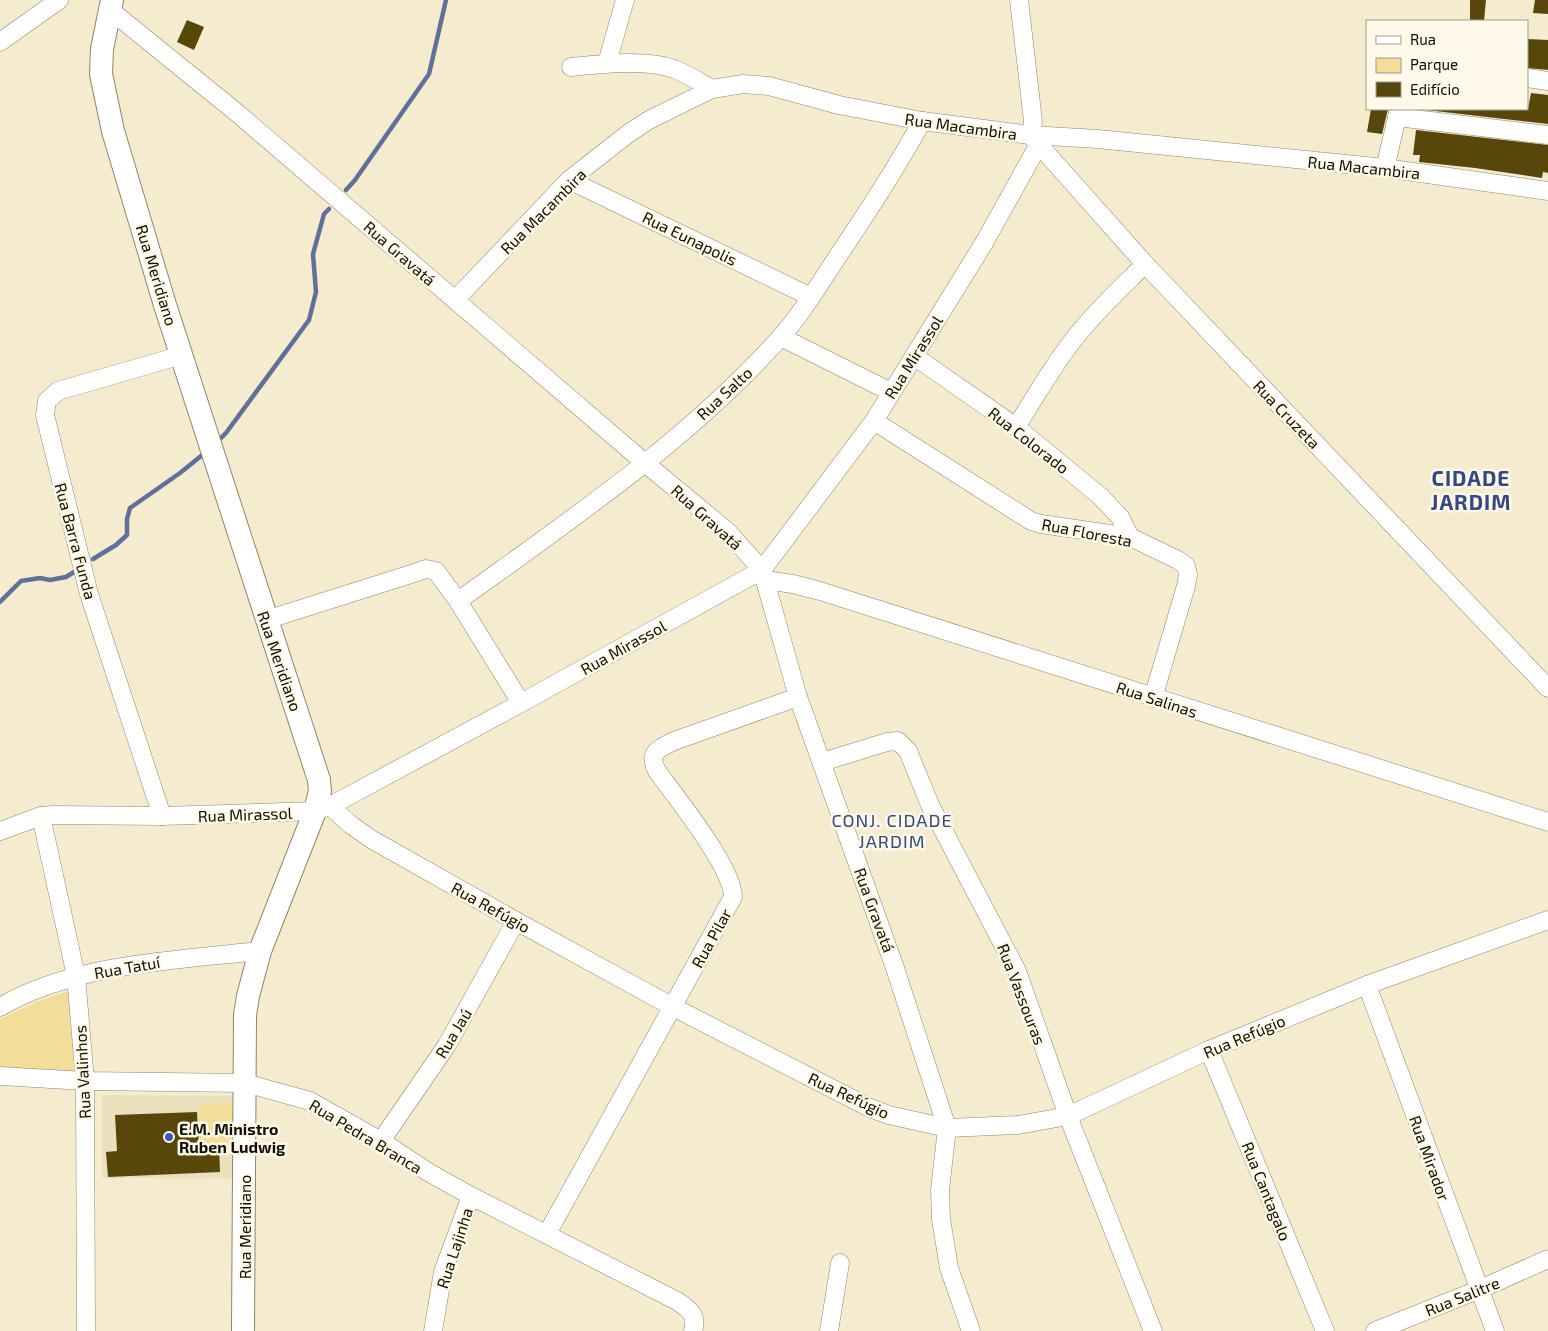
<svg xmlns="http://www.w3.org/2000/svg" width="1548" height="1331" font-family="'Exo 2',sans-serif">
	<rect width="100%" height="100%" fill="#f5ecd0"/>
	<path fill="#ebe0bd" d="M102 1095 237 1096V1179L102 1178Z"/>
	<g fill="#f2dd9a">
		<path d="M74 989 82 1074 0 1069V1019L36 1002Z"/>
		<path d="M233 1102 235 1142 200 1144 198 1104Z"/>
	</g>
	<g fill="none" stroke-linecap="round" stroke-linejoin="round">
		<g stroke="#617099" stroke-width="4.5">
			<path d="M346 190 355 180 429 74 446 0"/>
			<path d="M217 442 226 433 309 320 316 292 313 254 324 214 329 209"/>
			<path d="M93 559 116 545 127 535V519L130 508 180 473 206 452"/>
			<path d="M0 602 21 581 40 578 50 580 66 577 74 572"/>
		</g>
	</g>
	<g fill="#57470b">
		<path d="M1470 0H1486L1484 21H1470Z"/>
		<path d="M1535 0H1548V14L1533 13Z"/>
		<path d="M187 20 204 27 194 50 177 42Z"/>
		<path d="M1527 39 1548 40V70L1527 68Z"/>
		<path d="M1531 93 1548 95V124L1418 109H1528Z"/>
		<path d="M1371 109H1388L1382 134 1367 132Z"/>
		<path d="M1416 130 1548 145V173L1543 172 1542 178 1475 168 1419 162 1420 155H1413Z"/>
		<path d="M197 1112 199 1148 219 1147 220 1172 108 1177 106 1152 117 1151 115 1115Z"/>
	</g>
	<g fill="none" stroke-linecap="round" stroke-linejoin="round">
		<g stroke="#8d856c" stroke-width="19">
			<g id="minor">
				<path d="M1019 0 1033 121 1031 135"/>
				<path d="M110 10 236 112 645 463 728 532 762 570 798 697 895 968 947 1128 940 1190 941 1219 949 1268 971 1331"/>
				<path d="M0 42 59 0"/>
				<path d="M607 63 625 0"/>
				<path d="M571 67C602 64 645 59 674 69 687 74 700 82 712 89"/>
				<path d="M1527 78 1548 81"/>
				<path d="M1397 117 1548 135"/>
				<path d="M1032 137 1145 264 1548 688"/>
				<path d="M1385 168 1399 109"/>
				<path d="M569 180 811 297"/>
				<path d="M455 300 569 180 629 133 649 120 712 89 743 84 769 86 839 105 922 121 1031 135 1098 139 1385 168 1548 191"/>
				<path d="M781 337 891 392"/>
				<path d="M914 356 1016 427 1100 496 1120 517 1130 537"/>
				<path d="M874 421 1031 521 1041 524 1130 537 1178 560 1186 566 1188 575 1186 586 1153 698"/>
				<path d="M1016 427C1036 396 1054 363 1078 334 1098 309 1122 287 1145 264"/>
				<path d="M765 580 793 584 820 591 1548 822"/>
				<path d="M458 601C570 520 686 442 779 339 801 315 818 286 836 259 866 214 896 169 922 121"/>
				<path d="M266 620 408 575 426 569 436 571 458 601 521 703"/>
				<path d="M822 762 887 742 898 741 908 751 930 805 1017 971 1068 1116 1153 1331"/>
				<path d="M330 806 351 825 371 839 516 921 673 1007 870 1108 889 1115 947 1128 1018 1125 1068 1116 1209 1050 1367 985 1548 920"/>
				<path d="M41 816 76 976 85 1081 86 1331"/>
				<path d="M162 816 89 594 45 415 47 401 58 391 182 355"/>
				<path d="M0 831 41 816 53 815 162 816 315 811 330 806 521 703 762 570 874 421 984 243 1039 144"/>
				<path d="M1367 985 1495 1331"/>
				<path d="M0 1007C73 964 176 960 260 951"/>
				<path d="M1209 1050 1325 1331"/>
				<path d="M0 1076 85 1081 245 1083 310 1101 381 1141 428 1172 471 1196 677 1301C689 1309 698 1315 693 1331"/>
				<path d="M381 1141 447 1045 516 921"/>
				<path d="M547 1234 733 897C733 868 676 797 657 771 647 752 659 749 674 741L798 697"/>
				<path d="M433 1331 443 1272 471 1196"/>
				<path d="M829 1331 840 1263"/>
				<path d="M1375 1331 1478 1290 1548 1259"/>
			</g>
		</g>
		<g stroke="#8d856c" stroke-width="24">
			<path id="tertiary" d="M112 0 102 49 101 74 113 131 165 305 319 780 320 791 315 811 260 951 248 996 245 1015 243 1331"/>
		</g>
		<use href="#minor" stroke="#fff" stroke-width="18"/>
		<use href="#tertiary" stroke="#fff" stroke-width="22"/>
	</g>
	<circle fill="#3854c6" stroke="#fef9e8" stroke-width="2" cx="169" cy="1137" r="5"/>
	<g text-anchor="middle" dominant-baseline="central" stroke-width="5" stroke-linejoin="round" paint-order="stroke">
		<g font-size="16" fill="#110e05" stroke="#fef9e8">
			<text transform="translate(961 126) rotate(8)">Rua Macambira</text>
			<text transform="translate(1364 167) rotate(6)">Rua Macambira</text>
			<text transform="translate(543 211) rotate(-45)">Rua Macambira</text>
			<text transform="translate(690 238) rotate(26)">Rua Eunapolis</text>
			<text transform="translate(400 253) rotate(41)">Rua Gravatá</text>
			<text transform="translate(157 275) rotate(73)">Rua Meridiano</text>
			<text transform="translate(913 357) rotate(-58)">Rua Mirassol</text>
			<text transform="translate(724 393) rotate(-43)">Rua Salto</text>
			<text transform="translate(1287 414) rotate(46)">Rua Cruzeta</text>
			<text transform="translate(1029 440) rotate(38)">Rua Colorado</text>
			<text transform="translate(707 517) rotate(42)">Rua Gravatá</text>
			<text transform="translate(1087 532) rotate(11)">Rua Floresta</text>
			<text transform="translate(76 541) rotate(75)">Rua Barra Funda</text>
			<text transform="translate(623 647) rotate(-29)">Rua Mirassol</text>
			<text transform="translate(280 661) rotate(71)">Rua Meridiano</text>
			<text transform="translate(1157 699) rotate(18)">Rua Salinas</text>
			<text transform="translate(245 814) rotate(-2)">Rua Mirassol</text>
			<text transform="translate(491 907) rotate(29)">Rua Refúgio</text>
			<text transform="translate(875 910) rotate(70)">Rua Gravatá</text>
			<text transform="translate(711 938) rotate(-61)">Rua Pilar</text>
			<text transform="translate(127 967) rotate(-10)">Rua Tatuí</text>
			<text transform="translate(1022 994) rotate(69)">Rua Vassouras</text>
			<text transform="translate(453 1033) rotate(-59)">Rua Jaú</text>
			<text transform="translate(1244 1036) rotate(-23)">Rua Refúgio</text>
			<text transform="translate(82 1072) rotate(-93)">Rua Valinhos</text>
			<text transform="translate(849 1095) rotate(25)">Rua Refúgio</text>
			<text transform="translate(366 1136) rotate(31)">Rua Pedra Branca</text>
			<text transform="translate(1430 1158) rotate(70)">Rua Mirador</text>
			<text transform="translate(1267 1191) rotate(68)">Rua Cantagalo</text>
			<text transform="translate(244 1227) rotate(-90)">Rua Meridiano</text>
			<text transform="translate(454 1248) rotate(-72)">Rua Lajinha</text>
			<text transform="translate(1462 1296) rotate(-22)">Rua Salitre</text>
		</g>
		<g font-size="16" font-weight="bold" fill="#110e05" stroke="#fef9e8" text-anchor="start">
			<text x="179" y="1128">E.M. Ministro<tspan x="179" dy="18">Ruben Ludwig</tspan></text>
		</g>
		<g font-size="18" letter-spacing="1" fill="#354882" stroke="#fef9e8">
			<text x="892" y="820">CONJ. CIDADE<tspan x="892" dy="21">JARDIM</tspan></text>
		</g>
		<g font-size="21" font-weight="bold" letter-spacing="1" fill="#354882" stroke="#fef9e8">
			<text x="1471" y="477">CIDADE<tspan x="1471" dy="24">JARDIM</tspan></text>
		</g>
	</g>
	<rect x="1366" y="20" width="162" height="90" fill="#fef9e8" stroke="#9f9b8d"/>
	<rect x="1376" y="36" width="25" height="8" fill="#ffffff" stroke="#9f9b8d"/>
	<text x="1410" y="45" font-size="15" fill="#110e05">Rua</text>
	<rect x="1376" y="58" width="25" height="15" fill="#f2dd9a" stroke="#9f9b8d"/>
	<text x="1410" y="70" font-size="15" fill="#110e05">Parque</text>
	<rect x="1376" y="82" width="25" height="15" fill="#57470b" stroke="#9f9b8d"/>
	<text x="1410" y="95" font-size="15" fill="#110e05">Edifício</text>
</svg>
